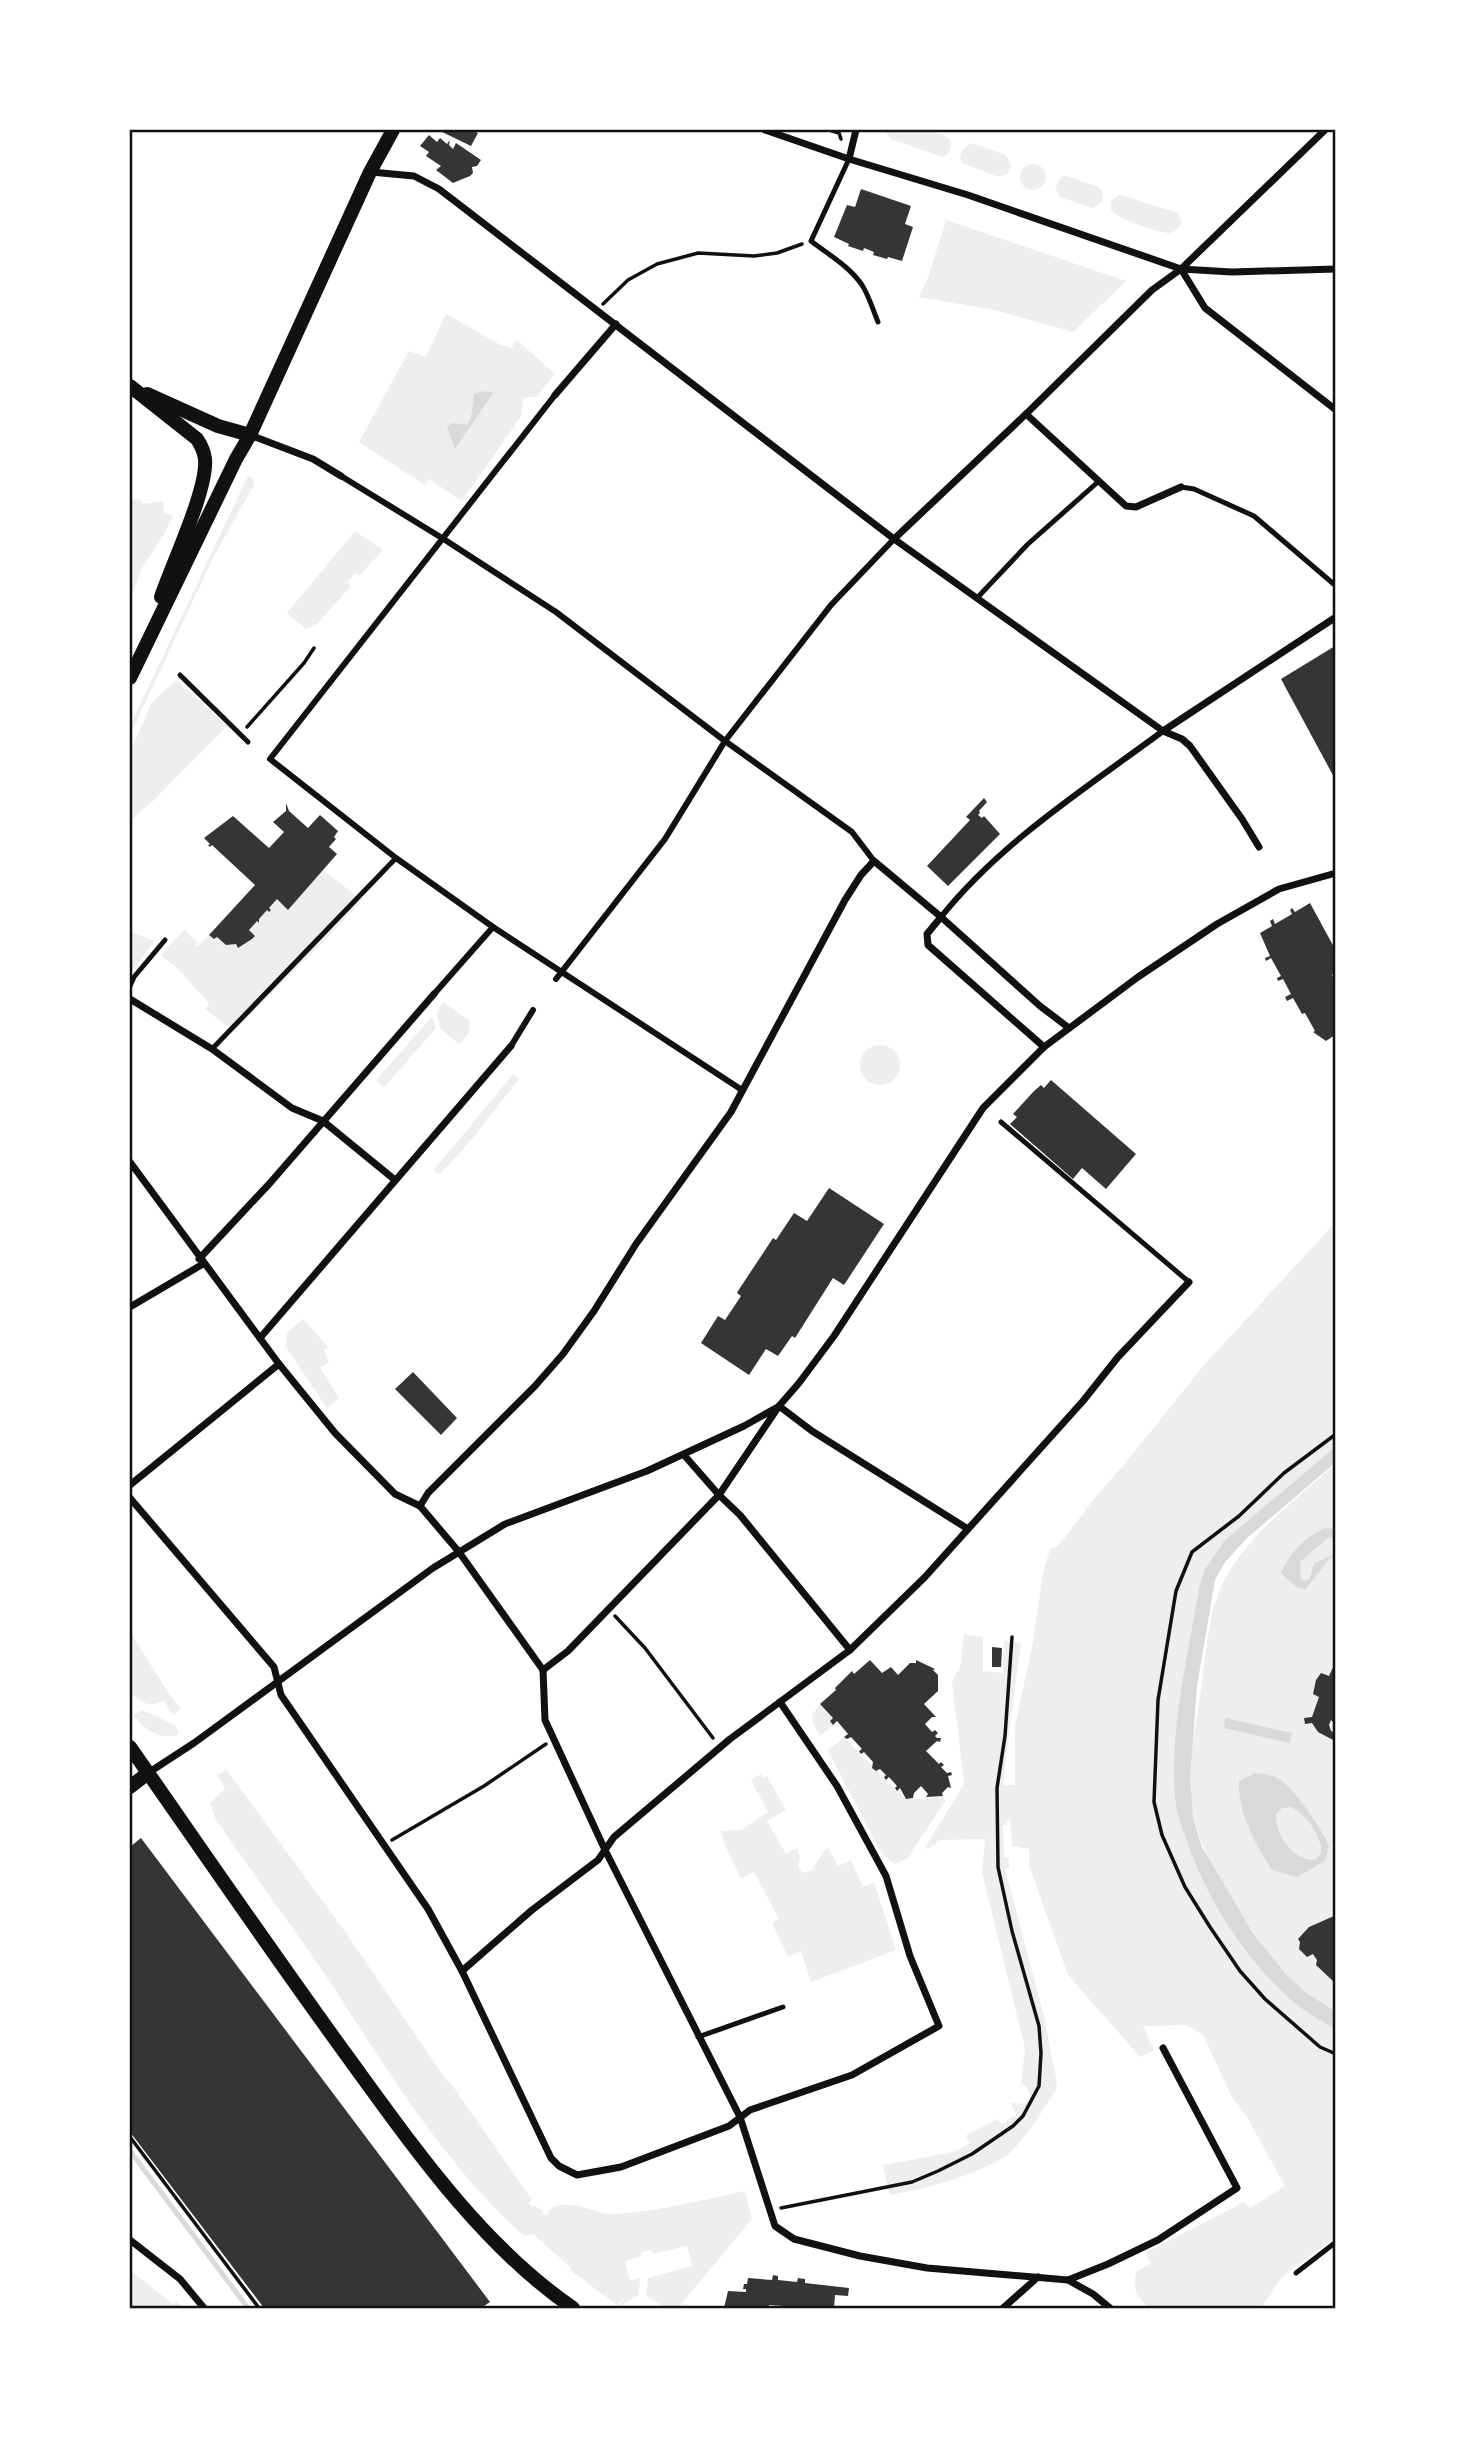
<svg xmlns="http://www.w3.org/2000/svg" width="1465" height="2438" font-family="'PT Serif',serif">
	<rect width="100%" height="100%" fill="#fff"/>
	<g fill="#eee">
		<path d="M884 130H929L949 138C953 145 950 153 943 157L940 156 891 139Z"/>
		<path d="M972 143 1006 155 1011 165 1008 173 1001 176H996L962 163 960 159 962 150Z"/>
		<circle cx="1033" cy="177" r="13"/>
		<path d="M1062 176H1067L1098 187 1103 192 1102 201 1093 208 1060 197 1055 187Z"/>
		<path d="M1121 195 1178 213 1182 223C1179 228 1175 232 1169 233 1158 233 1116 218 1111 210V202L1117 196Z"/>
		<path d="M946 220 955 223 1126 281 1073 332 995 310 919 297 928 278Z"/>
		<path d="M446 314 499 344 511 348 517 340 555 374 536 397H527L523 400 522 415 462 501 429 479 425 485 359 442 409 351 426 357Z"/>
		<path d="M248 476 254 480V485L214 556 130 735V726Z"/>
		<path d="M140 499 142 504 163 501 164 513 173 516 165 533 142 568 130 599V500Z"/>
		<path d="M355 531 383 550 359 576 355 573 347 582 351 586 316 625 306 629 287 613Z"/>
		<path d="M176 680 227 726 151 803 130 821V752L152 702Z"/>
		<path d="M323 870 362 900 327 938 237 1028 227 1026 205 1009 209 1003 176 967 161 955 184 930 197 942 195 945 197 947 209 935 214 939 217 937 224 943 223 948 226 944H236L238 948 255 937 249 930 257 921 260 923 259 919 267 910 270 911 269 908 277 899 288 910Z"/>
		<path d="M130 932 155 941 130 973Z"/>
		<path d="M443 1002 470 1021 469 1033 459 1044 440 1028 437 1013Z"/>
		<path d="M432 1017 436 1028 384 1087 376 1080Z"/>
		<circle cx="880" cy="1065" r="20"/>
		<path d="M513 1074 519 1079 473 1138 441 1173 438 1174 434 1170Z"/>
		<path d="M1335 1223V1447L1225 1540 1180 1709 1176 1739 1175 1773 1176 1808 1249 1953 1296 2004 1335 2029V2238L1299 2264 1298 2263 1279 2281 1261 2308H1149C1137 2296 1132 2289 1136 2272L1153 2262H1150L1145 2253 1244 2202 1250 2208 1285 2186 1248 2119 1232 2097 1203 2035 1187 2025 1143 2026 1154 2050 1140 2057 1068 1975 1029 1865V1849L1012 1846 1010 1820H1001L1007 1821V1825H1003L1004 1857 1009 1858V1868L1005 1869 1044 2016 1057 2083 1056 2090C1044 2108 1024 2142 1007 2155 976 2176 924 2189 890 2195L883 2165 954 2152 970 2143 965 2136 998 2119 1001 2124 1016 2115 1011 2103 1025 2104 1030 2096 1027 2087 1021 2083 1025 2048 982 1872 985 1839 941 1840 929 1848 924 1849 964 1784 952 1682 960 1667 964 1634 983 1637V1671L1003 1673 1004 1641 1021 1643 1011 1716 1003 1785H1015V1725L1033 1642 1043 1573 1050 1549 1058 1546 1064 1539 1096 1496 1122 1467 1205 1364Z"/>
		<path d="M303 1319 328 1347 324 1350 329 1362 320 1368 339 1398 327 1408 285 1346 287 1333Z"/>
		<path d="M1335 1465V2011C1317 2000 1300 1989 1285 1973 1247 1935 1195 1851 1190 1798 1187 1760 1197 1720 1202 1682 1207 1647 1208 1611 1225 1579 1250 1533 1296 1499 1335 1465Z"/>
		<path d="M130 1632 169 1694 181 1709 173 1715 164 1701C148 1707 142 1704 130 1692Z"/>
		<path d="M820 1704 833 1718V1725L820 1736 813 1723 812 1715Z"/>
		<path d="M142 1710 175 1725 179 1734C160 1741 145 1730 133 1715Z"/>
		<path d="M844 1737C865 1758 884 1779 905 1798 914 1801 933 1797 943 1797L946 1800 907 1859 895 1864 882 1854 828 1751Z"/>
		<path d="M226 1769 346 1933 447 2081 450 2082 532 2200 529 2203 532 2207 535 2206 543 2211V2215H548L549 2210C568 2195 594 2215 616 2214 660 2211 702 2200 745 2191L752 2219 678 2308H667L646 2296 648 2278 692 2266 687 2246 653 2254 651 2250 642 2252V2256L625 2261 630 2280 640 2278 639 2295 618 2307 626 2296 617 2305 570 2270 571 2268 533 2234 524 2236C443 2163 387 2069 328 1979 291 1924 251 1872 215 1818L210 1803 225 1788 217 1776Z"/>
		<path d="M761 1774 764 1778 767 1776 786 1810 767 1821 786 1854 797 1848 800 1858 798 1867 803 1873 812 1870 824 1851 828 1848 838 1866 851 1860 863 1887 874 1882 896 1950 811 1982 801 1951 788 1957 772 1923 779 1919 754 1872 741 1879 724 1843 721 1831 741 1830 768 1812 751 1780Z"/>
		<path d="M130 2270 173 2304 176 2301 183 2308H130Z"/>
	</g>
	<g fill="#d9d9d9" fill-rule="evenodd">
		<path d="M485 391 493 393 455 449 447 427 452 423 467 425 471 417 474 394Z"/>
		<path d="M1335 1447V1463L1247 1538 1225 1562 1215 1580 1197 1686 1190 1778 1193 1818 1202 1847 1254 1935 1286 1974 1305 1992 1335 2011V2029C1322 2021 1307 2013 1295 2003 1245 1960 1206 1899 1185 1836 1182 1826 1177 1816 1176 1806 1168 1732 1188 1656 1200 1584L1205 1569 1225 1540Z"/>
		<path d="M1325 1528 1335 1529V1540L1329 1537 1300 1562 1301 1579 1306 1581 1310 1578 1314 1563 1335 1554V1556L1329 1559 1305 1590 1296 1587 1281 1573C1290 1552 1305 1537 1325 1528Z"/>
		<path d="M1225 1718 1292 1733 1290 1743 1224 1728Z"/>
		<path d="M1255 1773C1264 1774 1274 1775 1282 1781 1297 1793 1322 1829 1329 1846L1325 1861 1297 1877 1272 1870C1255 1843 1238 1814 1239 1781ZM1291 1807C1306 1814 1323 1837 1321 1854L1315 1860C1292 1860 1275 1835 1276 1814L1282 1808Z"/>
	</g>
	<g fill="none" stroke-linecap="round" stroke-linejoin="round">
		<path stroke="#d9d9d9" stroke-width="5" d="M130 2151 248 2308"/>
	</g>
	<g fill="#353535">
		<path d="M438 130H471L478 133 471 146Z"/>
		<path d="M429 135 437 142 440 138 447 144 450 140 449 145 453 149 456 143 481 160 477 166 472 167 473 173 470 176 453 183 436 170 441 166 426 156 429 152 420 146Z"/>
		<path d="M861 189 911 206 905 224 913 227 902 261 888 257 887 259 873 255 874 252 864 248 863 251 848 246 849 244 834 237 847 205 855 207Z"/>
		<path d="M1335 646V779L1281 679Z"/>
		<path d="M984 798 987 802 979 811 980 813 978 815 982 818 984 816 1000 834 948 886 927 866 970 820 966 817Z"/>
		<path d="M286 803 289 811 308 828 320 815 338 831 334 837 336 839 329 847 337 854 288 910 277 899 269 908 271 910 269 912 267 910 259 919V923L257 921 249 930 255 936 252 939 238 948 236 944 226 945 217 937 214 939 209 935 255 885 212 845 210 847 208 845 210 844 204 838 233 816 269 848 284 832 273 822 286 811Z"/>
		<path d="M1310 903 1335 949V973L1332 975 1335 980V1035L1326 1041 1313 1032 1315 1031 1305 1013 1302 1014 1293 998 1287 1001 1285 997 1291 994 1283 979 1278 981 1277 978 1281 976 1271 958 1266 961 1265 958 1270 956 1260 933 1272 926 1270 921 1273 919 1275 924 1292 914 1290 910 1292 908 1295 912Z"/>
		<path d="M1051 1080 1136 1154 1106 1189 1082 1168 1073 1179 1010 1124 1017 1117 1013 1114 1034 1091 1041 1085 1044 1088Z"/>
		<path d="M829 1188 884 1224 844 1285 833 1278 795 1338 792 1336 778 1356 766 1349 749 1375 701 1343 718 1316 725 1320 741 1296 737 1293 738 1291 773 1238 776 1240 794 1213 807 1221Z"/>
		<path d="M413 1372 457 1418 441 1435 395 1389Z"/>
		<path d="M992 1647 1002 1648 1001 1667H992Z"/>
		<path d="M870 1660 882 1673 891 1667 898 1675 910 1663H916V1660L935 1669 933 1670 938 1675V1691L924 1704 936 1717H932L925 1724 932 1732 935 1730 938 1733 935 1736 937 1738H941L940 1742 937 1741 926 1751 939 1764 941 1762 944 1765 941 1767 947 1773 951 1772 952 1775 948 1776 951 1788 948 1787 942 1793 943 1796 926 1797 928 1794 921 1786 914 1793 913 1798 906 1799 900 1788 897 1791 895 1788 897 1786 889 1777 886 1780 884 1777 886 1775 880 1769 876 1771 872 1768 873 1762 864 1752 861 1754 859 1751 862 1749 851 1737 847 1739 844 1737 848 1734 837 1721 833 1725 830 1721 833 1718 820 1704 836 1690 835 1688 852 1671 854 1674Z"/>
		<path d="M1335 1663V1724L1331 1720 1329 1725 1331 1731 1335 1733V1741L1318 1732 1312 1723 1305 1724 1304 1718 1312 1717 1319 1697 1313 1694 1316 1680 1321 1673 1329 1676Z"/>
		<path d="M141 1838 490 2302 481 2308H264L130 2132V1847Z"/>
		<path d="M1334 1916 1335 1920 1334 1936 1335 1938V1983L1316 1965 1317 1960 1313 1954 1307 1957 1299 1949 1300 1942 1298 1939 1309 1927Z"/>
		<path d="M773 2275 778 2276V2280L797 2282 798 2278 805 2279V2283L849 2288 848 2296 835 2295 834 2308H784V2306L769 2305V2308H724L728 2291 746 2292V2289H743L744 2284H747L748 2278 772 2280Z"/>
	</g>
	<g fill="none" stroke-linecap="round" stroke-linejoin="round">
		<g stroke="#111" stroke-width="3.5">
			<path d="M829 130 839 133 841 139"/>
			<path d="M603 304 628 280 657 264 698 253 754 256 777 253 802 244"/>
			<path d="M247 727 304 663 314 648"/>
			<path d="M1336 1434 1284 1473 1239 1516 1192 1552 1176 1591 1158 1700 1154 1802 1162 1835 1185 1887 1210 1927 1240 1971 1265 1999 1320 2047 1336 2054"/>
			<path d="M615 1616 645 1648 713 1738"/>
			<path d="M392 1840 484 1786 546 1744"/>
			<path d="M130 2137 259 2308"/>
			<path d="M781 2208 912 2182 938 2171 972 2154 1013 2126 1023 2116 1039 2086 1041 2053 1039 2026 1012 1931 998 1867 997 1788 1005 1736 1012 1637"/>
		</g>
		<g stroke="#111" stroke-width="5">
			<path d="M849 159 811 241C829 255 849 266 862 285 869 296 873 310 878 322"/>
			<path d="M1181 487 1194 489 1254 516 1336 586"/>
			<path d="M977 598 1028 544 1099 481"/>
			<path d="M180 675 248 742"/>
			<path d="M130 986 134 977 165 940"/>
			<path d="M212 1049 396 858"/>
			<path d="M1001 1122 1189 1282"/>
			<path d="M698 2037 783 2007"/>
			<path d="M1296 2273 1336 2242"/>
		</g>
		<g stroke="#111" stroke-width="6">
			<path d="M555 395 270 759 396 858 493 927 742 1090"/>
			<path d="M341 476 442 538 556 612 725 741 852 832 874 861"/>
			<path d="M941 917C1001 842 1086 788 1163 731"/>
			<path d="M556 979 665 839 725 741 831 605 894 539"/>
			<path d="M434 994 493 927"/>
			<path d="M511 1046 533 1010"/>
		</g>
		<g stroke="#111" stroke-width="7">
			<path d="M765 130 849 159 968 195 1181 269 1232 272 1336 269"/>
			<path d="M849 159 856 130"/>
			<path d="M371 172 414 176 439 189 894 539 1163 731 1182 739 1190 746 1242 819 1259 847"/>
			<path d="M1181 269 1205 308 1336 410"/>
			<path d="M555 395 616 324"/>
			<path d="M1026 414 1126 506 1136 507 1181 487"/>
			<path d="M250 435 313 459 341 476"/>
			<path d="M894 539 1026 414 1152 290 1181 269 1325 130"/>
			<path d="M1163 731 1336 617"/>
			<path d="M941 917 927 934 928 945 1044 1047"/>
			<path d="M130 999 212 1049 292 1108 323 1121 395 1180"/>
			<path d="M130 1162 279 1364 335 1433 395 1494 420 1506"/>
			<path d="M199 1259 270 1183 434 994"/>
			<path d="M130 1307 203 1264"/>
			<path d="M260 1338 511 1046"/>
			<path d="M779 1406 812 1431 968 1529"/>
			<path d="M684 1455 719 1495 740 1515 850 1650"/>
			<path d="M130 1485 279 1364"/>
			<path d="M130 1498 274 1667 281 1695 428 1909 462 1971 551 2158 559 2166 577 2175 621 2167 729 2126 750 2110 852 2075 939 2026 910 1956 886 1876 837 1786 780 1702"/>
			<path d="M543 1670 459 1552 420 1506 428 1493 535 1386 563 1354 594 1311 636 1244 731 1112 845 900 861 875 874 861 941 917 1040 1006 1069 1028"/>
			<path d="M543 1670 568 1651 719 1495 779 1406 799 1383 834 1336 983 1108 1044 1047 1138 977 1217 924 1279 889 1336 873"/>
			<path d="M543 1670 545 1720 605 1850 740 2117 775 2226 794 2239 860 2256 927 2268 1068 2280 1093 2294 1110 2308"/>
			<path d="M148 1773 194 1743 433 1568 505 1524 647 1471 744 1426 776 1408"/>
			<path d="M462 1971 532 1910 598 1860 614 1837 730 1739 850 1650 925 1577 1083 1401 1118 1357 1189 1282"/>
			<path d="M130 2240 180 2279 204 2308"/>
			<path d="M1068 2280 1108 2264 1158 2240 1237 2188 1163 2048"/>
			<path d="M1003 2308 1038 2277"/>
		</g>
		<g stroke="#111" stroke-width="14">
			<path d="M130 386 197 439C201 445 204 451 205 459 208 489 172 564 161 597"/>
			<path d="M147 394 218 426 250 435"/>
			<path d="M130 678 236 459 250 435 370 172 393 130"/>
			<path d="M130 1747C204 1853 277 1960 353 2064 417 2152 483 2246 573 2308"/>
			<path d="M130 1787 148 1773"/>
		</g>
	</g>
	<rect width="1465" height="2438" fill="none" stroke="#ffffff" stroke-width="262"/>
	<rect x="131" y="131" width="1203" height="2176" fill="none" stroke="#111" stroke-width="2.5"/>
</svg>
